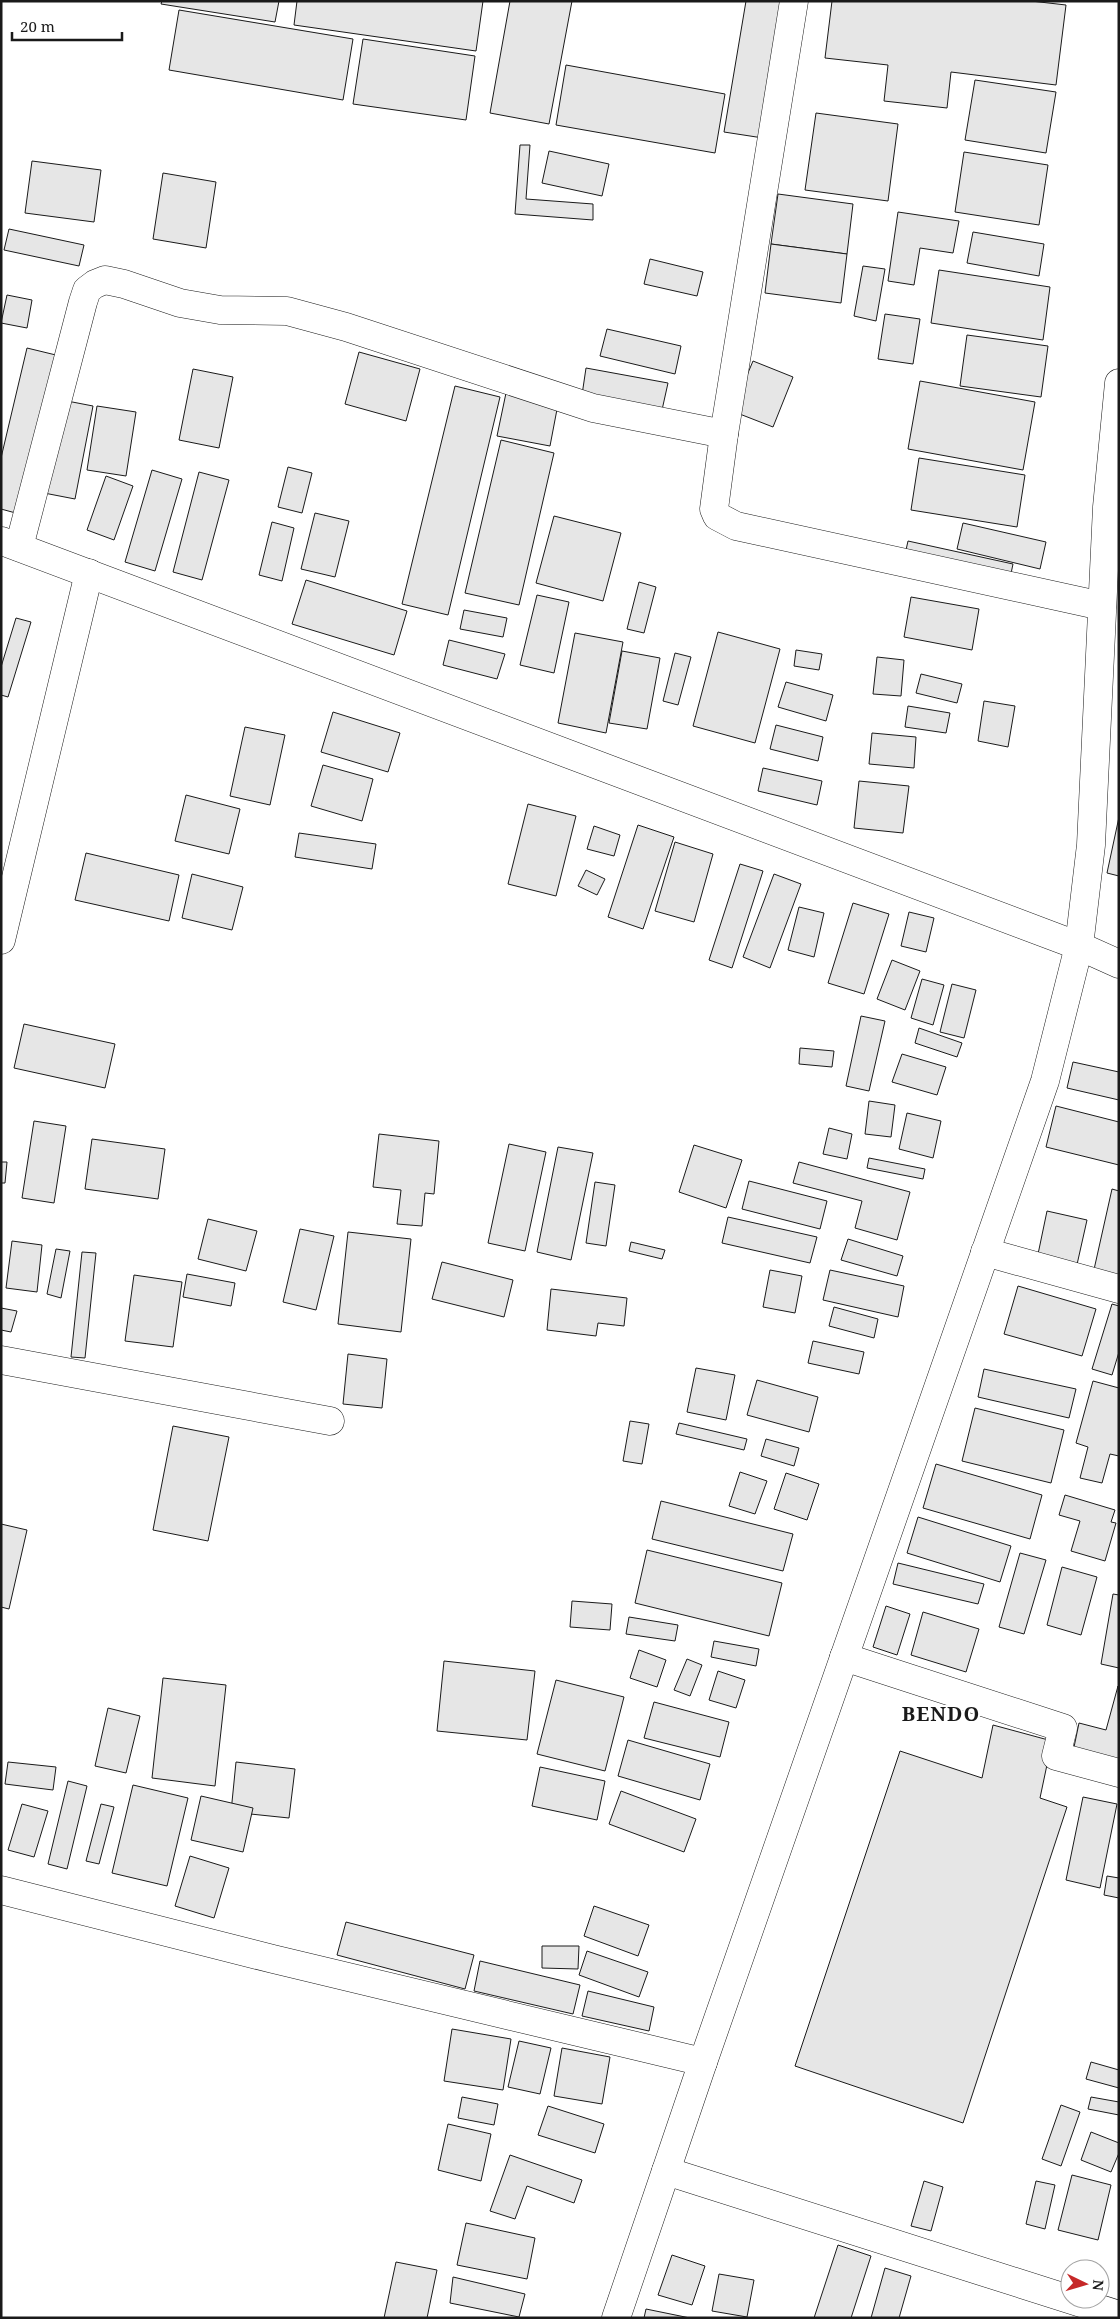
<svg xmlns="http://www.w3.org/2000/svg" width="1120" height="2319" font-family="'Noto Serif',serif">
	<rect width="100%" height="100%" fill="#fff"/>
	<g fill="#e6e6e6" stroke="#1a1a1a">
		<path d="M162 1H279L275 22 161 4Z"/>
		<path d="M297 1H483L476 51 294 25Z"/>
		<path d="M510 1H572L549 124 490 113Z"/>
		<path d="M746 1H786L763 138 724 132Z"/>
		<path d="M832 1H1031L1066 5 1056 85 951 72 947 108 884 101 888 65 825 58Z"/>
		<path d="M179 10 353 39 343 100 169 70Z"/>
		<path d="M363 39 475 56 466 120 353 104Z"/>
		<path d="M566 65 725 94 715 153 556 125Z"/>
		<path d="M975 80 1056 92 1046 153 965 140Z"/>
		<path d="M816 113 898 124 888 201 805 190Z"/>
		<path d="M520 145H530L526 199 593 204V220L515 214Z"/>
		<path d="M549 151 609 164 602 196 542 183Z"/>
		<path d="M964 152 1048 165 1039 225 955 212Z"/>
		<path d="M32 161 101 170 94 222 25 213Z"/>
		<path d="M163 173 216 182 206 248 153 239Z"/>
		<path d="M778 194 853 204 847 254 771 244Z"/>
		<path d="M898 212 959 221 953 253 920 248 914 285 888 281Z"/>
		<path d="M9 229 84 245 79 266 4 250Z"/>
		<path d="M973 232 1044 244 1039 276 967 263Z"/>
		<path d="M771 244 847 254 841 303 765 293Z"/>
		<path d="M650 259 703 272 697 296 644 284Z"/>
		<path d="M863 266 885 269 876 321 854 316Z"/>
		<path d="M939 270 1050 287 1043 340 931 323Z"/>
		<path d="M7 295 32 300 27 328 1 323Z"/>
		<path d="M885 314 920 319 913 364 878 359Z"/>
		<path d="M607 329 681 346 675 374 600 356Z"/>
		<path d="M967 335 1048 346 1041 397 960 386Z"/>
		<path d="M27 348 60 356 23 515 1 509V458Z"/>
		<path d="M359 352 420 369 406 421 345 404Z"/>
		<path d="M753 361 793 377 773 427 732 411Z"/>
		<path d="M586 368 668 383 662 410 582 395Z"/>
		<path d="M193 369 233 377 219 448 179 440Z"/>
		<path d="M920 381 1035 402 1023 470 908 449Z"/>
		<path d="M455 386 500 397 448 615 402 604Z"/>
		<path d="M506 393 558 404 550 446 497 436Z"/>
		<path d="M62 400 93 406 75 499 44 493Z"/>
		<path d="M97 406 136 412 126 476 87 470Z"/>
		<path d="M501 440 554 453 519 605 465 593Z"/>
		<path d="M919 458 1025 475 1017 527 911 510Z"/>
		<path d="M288 467 312 473 302 513 278 507Z"/>
		<path d="M152 470 182 479 155 571 125 562Z"/>
		<path d="M199 472 229 480 202 580 173 572Z"/>
		<path d="M106 476 133 486 114 540 87 530Z"/>
		<path d="M315 513 349 521 335 577 301 569Z"/>
		<path d="M554 516 621 533 603 601 536 583Z"/>
		<path d="M272 522 294 528 282 581 259 575Z"/>
		<path d="M963 523 1046 542 1040 569 957 549Z"/>
		<path d="M908 541 1013 564 1009 583 904 559Z"/>
		<path d="M306 580 407 611 394 655 292 624Z"/>
		<path d="M639 582 656 587 644 633 627 629Z"/>
		<path d="M537 595 569 602 554 673 520 665Z"/>
		<path d="M911 597 979 609 972 650 904 637Z"/>
		<path d="M464 610 507 618 503 637 460 629Z"/>
		<path d="M16 618 31 622 8 697 1 695V667Z"/>
		<path d="M718 632 780 649 755 743 693 726Z"/>
		<path d="M575 633 623 642 606 733 558 723Z"/>
		<path d="M449 640 505 654 497 679 443 665Z"/>
		<path d="M796 650 822 654 819 670 794 666Z"/>
		<path d="M622 651 660 658 647 729 609 723Z"/>
		<path d="M675 653 691 657 678 705 663 701Z"/>
		<path d="M877 657 904 660 901 696 873 694Z"/>
		<path d="M921 674 962 684 957 703 916 693Z"/>
		<path d="M786 682 833 695 826 721 778 707Z"/>
		<path d="M984 701 1015 706 1008 747 978 741Z"/>
		<path d="M908 706 950 713 946 733 905 727Z"/>
		<path d="M333 712 400 733 388 772 321 752Z"/>
		<path d="M776 725 823 737 818 761 770 749Z"/>
		<path d="M245 727 285 735 270 805 230 796Z"/>
		<path d="M872 733 916 737 914 768 869 764Z"/>
		<path d="M323 765 373 779 362 821 311 806Z"/>
		<path d="M763 768 822 781 817 805 758 791Z"/>
		<path d="M859 781 909 786 903 833 854 828Z"/>
		<path d="M186 795 240 809 229 854 175 841Z"/>
		<path d="M528 804 576 816 556 896 508 884Z"/>
		<path d="M1119 817V876L1107 873Z"/>
		<path d="M638 825 674 837 643 929 608 917Z"/>
		<path d="M594 826 620 835 614 856 587 849Z"/>
		<path d="M299 833 376 844 372 869 295 857Z"/>
		<path d="M675 842 713 854 694 922 655 911Z"/>
		<path d="M86 853 179 875 169 921 75 900Z"/>
		<path d="M740 864 763 871 732 968 709 960Z"/>
		<path d="M586 870 605 879 597 895 578 886Z"/>
		<path d="M192 874 243 887 232 930 182 918Z"/>
		<path d="M774 874 801 884 770 968 743 957Z"/>
		<path d="M853 903 889 914 864 994 828 983Z"/>
		<path d="M799 907 824 913 814 957 788 950Z"/>
		<path d="M909 912 934 918 926 952 901 946Z"/>
		<path d="M892 960 920 971 905 1010 877 999Z"/>
		<path d="M922 979 944 985 933 1025 911 1018Z"/>
		<path d="M952 984 976 990 964 1038 940 1032Z"/>
		<path d="M861 1016 885 1021 869 1091 846 1086Z"/>
		<path d="M24 1024 115 1044 105 1088 14 1068Z"/>
		<path d="M919 1028 962 1043 957 1057 915 1043Z"/>
		<path d="M800 1048 834 1051 832 1067 799 1064Z"/>
		<path d="M902 1054 946 1067 937 1095 892 1082Z"/>
		<path d="M1073 1062 1119 1072V1100L1067 1088Z"/>
		<path d="M869 1101 895 1105 891 1137 865 1134Z"/>
		<path d="M1056 1106 1119 1122V1165L1046 1147Z"/>
		<path d="M907 1113 941 1121 933 1158 899 1149Z"/>
		<path d="M34 1121 66 1126 54 1203 22 1198Z"/>
		<path d="M829 1128 852 1134 847 1159 823 1154Z"/>
		<path d="M379 1134 439 1141 434 1194 425 1193 422 1226 397 1224 401 1190 373 1187Z"/>
		<path d="M92 1139 165 1149 158 1199 85 1189Z"/>
		<path d="M509 1144 546 1152 525 1251 488 1243Z"/>
		<path d="M694 1145 742 1160 726 1208 679 1192Z"/>
		<path d="M558 1147 593 1153 571 1260 537 1252Z"/>
		<path d="M869 1158 925 1169 923 1179 867 1168Z"/>
		<path d="M1 1162H7L5 1183H1Z"/>
		<path d="M799 1162 910 1192 897 1240 855 1228 862 1201 793 1183Z"/>
		<path d="M749 1181 827 1201 820 1229 742 1209Z"/>
		<path d="M595 1182 615 1185 606 1246 586 1243Z"/>
		<path d="M1112 1189 1119 1191V1280L1093 1274Z"/>
		<path d="M1047 1211 1087 1220 1076 1269 1037 1259Z"/>
		<path d="M728 1217 817 1237 810 1263 722 1243Z"/>
		<path d="M208 1219 257 1231 246 1271 198 1259Z"/>
		<path d="M300 1229 334 1236 316 1310 283 1302Z"/>
		<path d="M348 1232 411 1239 401 1332 338 1324Z"/>
		<path d="M848 1239 903 1256 897 1276 841 1260Z"/>
		<path d="M12 1241 42 1245 37 1292 6 1288Z"/>
		<path d="M631 1242 665 1250 662 1259 629 1251Z"/>
		<path d="M56 1249 70 1251 61 1298 47 1294Z"/>
		<path d="M82 1252 96 1253 85 1358 71 1357Z"/>
		<path d="M442 1262 513 1280 504 1317 432 1299Z"/>
		<path d="M770 1270 802 1276 795 1313 763 1307Z"/>
		<path d="M830 1270 904 1286 898 1317 823 1300Z"/>
		<path d="M187 1274 235 1283 231 1306 183 1297Z"/>
		<path d="M134 1275 182 1282 173 1347 125 1341Z"/>
		<path d="M1018 1286 1096 1309 1082 1356 1004 1334Z"/>
		<path d="M551 1289 627 1298 624 1326 598 1323 596 1336 547 1330Z"/>
		<path d="M1112 1304 1119 1306V1352L1112 1375 1092 1369Z"/>
		<path d="M834 1307 878 1319 874 1338 829 1326Z"/>
		<path d="M1 1308 17 1311 11 1332 1 1330Z"/>
		<path d="M813 1341 864 1352 859 1374 808 1363Z"/>
		<path d="M348 1354 387 1359 382 1408 343 1404Z"/>
		<path d="M696 1368 735 1375 726 1420 687 1412Z"/>
		<path d="M984 1369 1076 1389 1069 1418 978 1397Z"/>
		<path d="M757 1380 818 1397 809 1432 747 1415Z"/>
		<path d="M1093 1381 1119 1388V1456L1110 1454 1102 1483 1080 1478 1088 1447 1076 1443Z"/>
		<path d="M975 1408 1064 1430 1051 1483 962 1461Z"/>
		<path d="M630 1421 649 1424 642 1464 623 1461Z"/>
		<path d="M679 1423 747 1439 744 1450 676 1434Z"/>
		<path d="M173 1426 229 1437 208 1541 153 1530Z"/>
		<path d="M766 1439 799 1448 794 1466 761 1456Z"/>
		<path d="M936 1464 1042 1495 1030 1539 923 1508Z"/>
		<path d="M740 1472 767 1481 755 1514 729 1506Z"/>
		<path d="M786 1473 819 1484 807 1520 774 1509Z"/>
		<path d="M1065 1495 1115 1510 1111 1522 1116 1523 1105 1561 1071 1551 1080 1521 1059 1515Z"/>
		<path d="M661 1501 793 1534 783 1571 652 1539Z"/>
		<path d="M918 1517 1011 1546 1000 1582 907 1553Z"/>
		<path d="M1 1524 27 1530 9 1609 1 1607Z"/>
		<path d="M647 1550 782 1583 769 1636 635 1603Z"/>
		<path d="M1020 1553 1046 1560 1024 1634 999 1627Z"/>
		<path d="M898 1563 984 1584 978 1604 893 1584Z"/>
		<path d="M1062 1567 1097 1577 1081 1635 1047 1625Z"/>
		<path d="M1113 1594 1119 1595V1668L1101 1664Z"/>
		<path d="M572 1601 612 1604 610 1630 570 1627Z"/>
		<path d="M886 1606 910 1614 897 1655 873 1647Z"/>
		<path d="M923 1612 979 1629 966 1672 911 1655Z"/>
		<path d="M629 1617 678 1625 675 1641 626 1634Z"/>
		<path d="M714 1641 759 1649 756 1666 711 1657Z"/>
		<path d="M639 1650 666 1660 657 1687 630 1678Z"/>
		<path d="M687 1659 702 1665 690 1696 674 1690Z"/>
		<path d="M444 1661 535 1671 527 1740 437 1731Z"/>
		<path d="M718 1671 745 1680 736 1708 709 1700Z"/>
		<path d="M163 1678 226 1685 215 1786 152 1778Z"/>
		<path d="M556 1680 624 1697 605 1771 537 1754Z"/>
		<path d="M1118 1686 1119 1764 1073 1752 1079 1723 1106 1730Z"/>
		<path d="M654 1702 729 1722 720 1757 644 1738Z"/>
		<path d="M108 1708 140 1716 126 1773 95 1766Z"/>
		<path d="M993 1725 1052 1741 1040 1798 1067 1807 963 2123 795 2066 900 1751 982 1778Z"/>
		<path d="M628 1740 710 1764 700 1800 618 1776Z"/>
		<path d="M8 1762 56 1767 53 1790 5 1784Z"/>
		<path d="M236 1762 295 1769 289 1818 231 1812Z"/>
		<path d="M540 1767 605 1781 597 1820 532 1806Z"/>
		<path d="M68 1781 87 1786 67 1869 48 1864Z"/>
		<path d="M133 1785 188 1798 167 1886 112 1873Z"/>
		<path d="M621 1791 696 1819 684 1852 609 1824Z"/>
		<path d="M201 1796 253 1808 243 1852 191 1840Z"/>
		<path d="M1083 1797 1117 1804 1100 1888 1066 1880Z"/>
		<path d="M22 1804 48 1811 34 1857 8 1850Z"/>
		<path d="M101 1804 114 1807 99 1864 86 1861Z"/>
		<path d="M190 1856 229 1868 214 1918 175 1906Z"/>
		<path d="M1107 1876 1119 1878V1898L1104 1895Z"/>
		<path d="M594 1906 649 1925 638 1956 584 1936Z"/>
		<path d="M346 1922 474 1955 465 1989 337 1955Z"/>
		<path d="M542 1946H579L578 1969 542 1968Z"/>
		<path d="M587 1951 648 1972 639 1997 579 1975Z"/>
		<path d="M480 1961 580 1985 573 2014 474 1991Z"/>
		<path d="M588 1991 654 2007 649 2031 582 2016Z"/>
		<path d="M452 2029 511 2039 503 2090 444 2081Z"/>
		<path d="M519 2041 551 2048 540 2094 508 2087Z"/>
		<path d="M562 2048 610 2057 602 2104 554 2096Z"/>
		<path d="M1091 2062 1119 2070V2088L1086 2079Z"/>
		<path d="M462 2097 498 2104 494 2125 458 2118Z"/>
		<path d="M1091 2097 1119 2102V2115L1088 2109Z"/>
		<path d="M1061 2105 1080 2112 1061 2166 1042 2159Z"/>
		<path d="M548 2106 604 2124 595 2153 538 2135Z"/>
		<path d="M448 2124 491 2134 481 2181 438 2170Z"/>
		<path d="M1091 2132 1119 2143V2153L1111 2172 1081 2160Z"/>
		<path d="M510 2155 582 2180 574 2203 527 2186 515 2219 490 2211Z"/>
		<path d="M1072 2175 1111 2185 1098 2240 1058 2230Z"/>
		<path d="M924 2181 943 2187 931 2231 911 2226Z"/>
		<path d="M1036 2181 1055 2185 1045 2229 1026 2224Z"/>
		<path d="M466 2223 535 2238 527 2279 457 2265Z"/>
		<path d="M838 2245 871 2256 851 2318H814Z"/>
		<path d="M672 2255 705 2266 692 2305 658 2295Z"/>
		<path d="M396 2262 437 2270 427 2318H384Z"/>
		<path d="M885 2268 911 2276 899 2318H871Z"/>
		<path d="M719 2274 754 2280 747 2317 712 2311Z"/>
		<path d="M453 2277 525 2294 519 2317 450 2303Z"/>
		<path d="M646 2309 690 2318H644Z"/>
	</g>
	<g fill="none" stroke-linecap="round" stroke-linejoin="round">
		<g stroke="#1a1a1a" stroke-width="29">
			<g id="minor">
				<path d="M724 434 794 1"/>
				<path d="M2 541 1079 946"/>
				<path d="M19 547 83 302 87 290 95 284 105 280 124 284 180 303 220 310 287 311 346 327 593 408 724 434 714 509 717 516 736 526 1102 606"/>
				<path d="M1 940 89 573"/>
				<path d="M985 1252 1119 1289"/>
				<path d="M1 1360 330 1421"/>
				<path d="M844 1657 1063 1728 1056 1756 1119 1773"/>
				<path d="M1 1890 273 1959 703 2062"/>
				<path d="M666 2171 1119 2315"/>
			</g>
		</g>
		<g stroke="#1a1a1a" stroke-width="29">
			<path id="major" d="M1079 946 1119 964"/>
		</g>
		<g stroke="#1a1a1a" stroke-width="29">
			<path id="highway" d="M616 2318 703 2062 1045 1081 1079 946 1091 845 1107 507 1119 383"/>
		</g>
		<use href="#minor" stroke="#fff" stroke-width="28"/>
		<use href="#major" stroke="#fff" stroke-width="28"/>
		<use href="#highway" stroke="#fff" stroke-width="28"/>
	</g>
	<g text-anchor="middle" dominant-baseline="central" stroke-width="4" stroke-linejoin="round" paint-order="stroke">
		<g font-size="20" font-weight="bold" letter-spacing="1" fill="#1a1a1a" stroke="#fff">
			<text x="941" y="1713">BENDO</text>
		</g>
	</g>
	<rect width="1120" height="2319" fill="none" stroke="#1a1a1a" stroke-width="5"/>
	<g transform="translate(1085 2284) rotate(95)"><circle r="24" fill="#ffffff" stroke="#a3a3a3"/>
	<path d="M0-4L9 19L0 12L-9 19Z" fill="#c62828"/>
	<text y="-8" font-size="14" font-weight="bold" text-anchor="middle" fill="#1a1a1a">N</text>
	</g>
	<path d="M12 32v8h110v-8" fill="none" stroke="#1a1a1a" stroke-width="2.5"/>
	<text x="20" y="32" font-size="15" fill="#1a1a1a" stroke="#ffffff" stroke-width="4" paint-order="stroke">20 m</text>
</svg>
